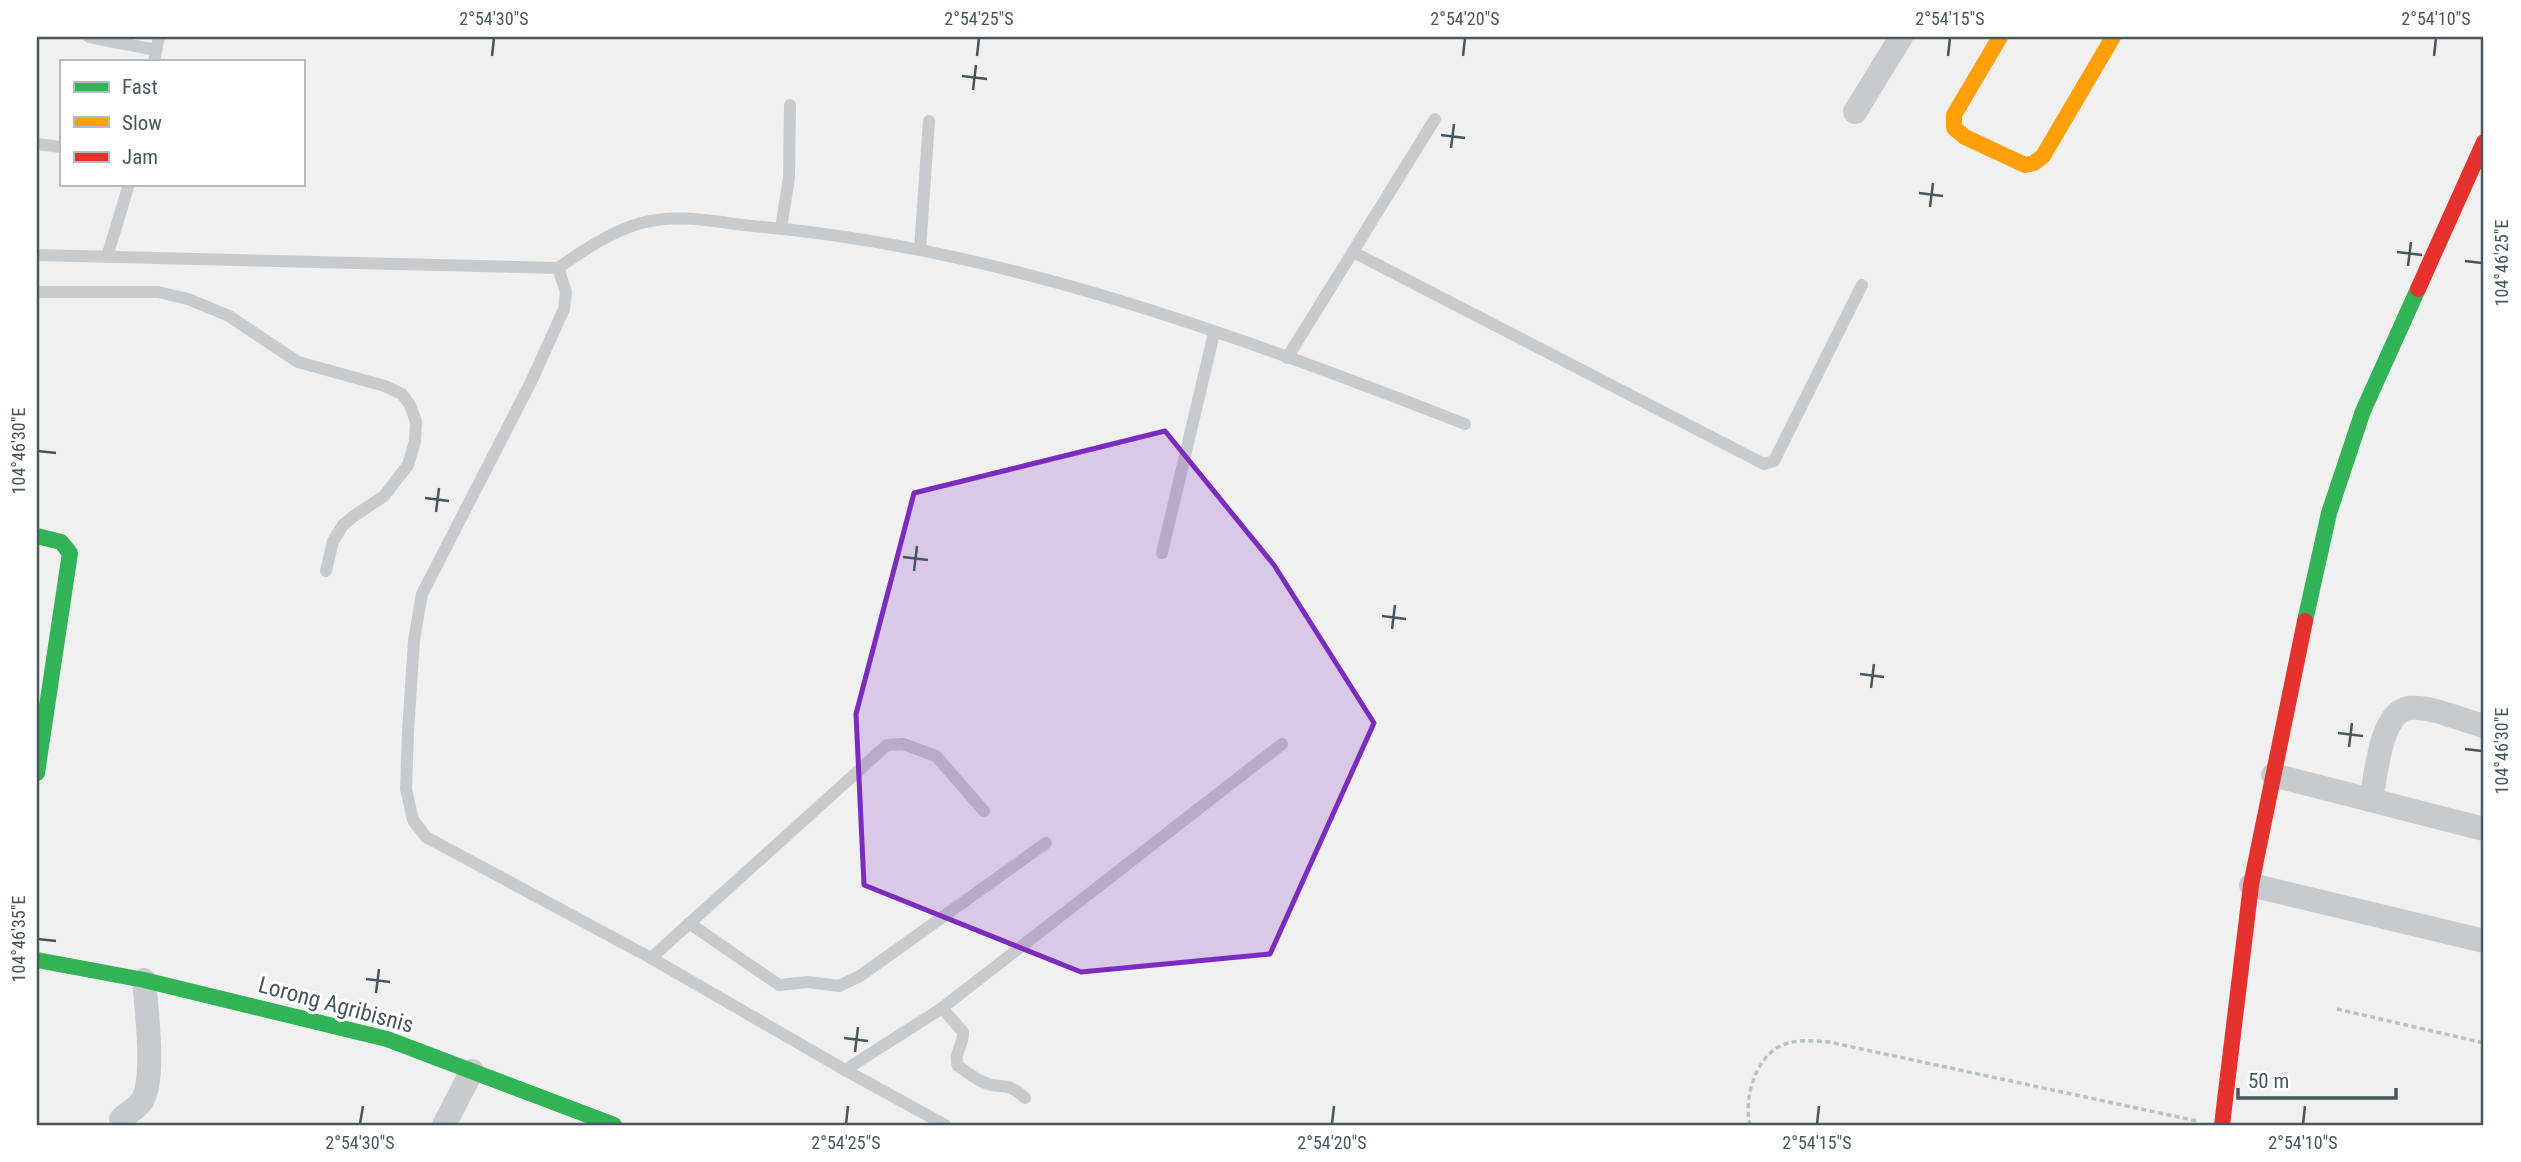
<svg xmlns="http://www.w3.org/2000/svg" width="2521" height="1162" font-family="'Roboto Condensed',sans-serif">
	<rect width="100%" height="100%" fill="#f1f0f0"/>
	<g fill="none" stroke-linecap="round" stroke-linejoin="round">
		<g stroke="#b7c4be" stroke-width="3.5" stroke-dasharray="5 3.5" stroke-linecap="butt">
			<path d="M2337 1009 2484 1043"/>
			<path d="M1750 1125C1743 1098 1756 1054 1785 1044 1800 1039 1814 1041 1829 1042L2197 1121"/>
		</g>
		<g stroke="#c7cbcd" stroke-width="12">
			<path d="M89 37 156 50"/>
			<path d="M154 61 159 37"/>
			<path d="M37 144 61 147"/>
			<path d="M781 228 789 178 790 105"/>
			<path d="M920 249 929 121"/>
			<path d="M1353 252 1764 464 1774 461 1862 285"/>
			<path d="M37 255 558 268C584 250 610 232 641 223 681 212 723 224 763 227 1006 249 1238 336 1465 424"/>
			<path d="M107 257 129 184"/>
			<path d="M558 268 566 292 564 309 531 382 422 594 414 640 408 732 406 789 413 820 426 837 651 958 845 1070 945 1125"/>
			<path d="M37 292H158L188 299 229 316 298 362 385 386 402 394 410 405 416 422 415 441 408 465 384 496 354 516 343 525 333 541 326 571"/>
			<path d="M1287 358 1435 119"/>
			<path d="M1162 553 1214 333"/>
			<path d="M689 923 779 985 808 982 839 986 860 976 1046 843"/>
			<path d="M651 958 887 745 903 744 936 756 984 811"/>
			<path d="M942 1008 963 1032C964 1045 953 1053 958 1066 966 1071 974 1078 983 1082 1002 1091 1005 1079 1025 1098"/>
			<path d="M845 1070 942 1008 1282 744"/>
		</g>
		<g stroke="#c7cbcd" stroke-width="24">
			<path d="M1855 112 1901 37"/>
			<path d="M2273 775 2484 829"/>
			<path d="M2371 800C2376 777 2380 712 2409 708 2429 705 2464 721 2484 726"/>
			<path d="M2251 885 2484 941"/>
			<path d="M121 1119C128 1113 137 1108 142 1101 156 1078 146 1008 144 980"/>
			<path d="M444 1125 472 1071"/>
		</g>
		<g stroke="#30b455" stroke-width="16">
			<path d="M37 536 61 542 70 553 37 773"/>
			<path d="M2305 621 2329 513 2363 411 2418 289"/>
			<path d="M37 960 144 980 387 1039 614 1125"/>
		</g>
		<path stroke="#ff9f0a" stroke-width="16" d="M2000 37 1954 115V128L1965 137 2025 165 2034 163 2043 156 2113 37"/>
		<g stroke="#e5322d" stroke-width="16">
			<path d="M2418 289 2484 142"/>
			<path d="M2222 1125 2251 885 2305 621"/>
		</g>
	</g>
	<path fill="#7b2cbf" fill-opacity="0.2" stroke="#7b2cbf" stroke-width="5" stroke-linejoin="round" d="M1165 431 1274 565 1374 723 1270 954 1081 972 864 885 856 714 914 493Z"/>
	<path fill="none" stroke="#47575e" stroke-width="2.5" d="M492 56 494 38M977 56 979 38M1463 56 1465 38M1948 56 1950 38M2434 56 2436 38M962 76 987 79M973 90 976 65M1441 135 1465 138M1451 148 1454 124M1919 193 1943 196M1930 207 1933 183M2397 252 2422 255M2465 261 2482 263M2408 266 2411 242M38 451 56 453M425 498 449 501M436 512 439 488M903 557 928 560M914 571 917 546M1382 616 1406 619M1392 629 1395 605M1860 674 1884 677M1871 688 1874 664M2338 733 2363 736M2349 747 2352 723M2465 749 2482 751M38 939 56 941M366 979 390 982M376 993 379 969M844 1038 868 1041M855 1052 858 1027M360 1124 363 1106M846 1124 848 1106M1332 1124 1334 1106M1817 1124 1819 1106M2303 1124 2305 1106"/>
	<g text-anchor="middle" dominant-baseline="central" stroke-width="6" stroke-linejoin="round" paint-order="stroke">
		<g font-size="23" fill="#47575e" stroke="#fff">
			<text transform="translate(336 1005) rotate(15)">Lorong Agribisnis</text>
		</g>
	</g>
	<rect width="2521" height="1162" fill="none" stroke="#ffffff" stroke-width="77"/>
	<rect x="60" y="60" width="245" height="126" fill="#ffffff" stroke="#b5bcbf" stroke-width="2"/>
	<rect x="74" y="82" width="35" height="10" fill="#30b455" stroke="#b5bcbf" stroke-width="2"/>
	<text x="122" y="94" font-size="21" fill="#47575e">Fast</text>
	<rect x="74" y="117" width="35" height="10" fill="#ff9f0a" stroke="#b5bcbf" stroke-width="2"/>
	<text x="122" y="130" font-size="21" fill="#47575e">Slow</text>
	<rect x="74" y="152" width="35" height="10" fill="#e5322d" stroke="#b5bcbf" stroke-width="2"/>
	<text x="122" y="164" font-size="21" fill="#47575e">Jam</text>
	<path d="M2238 1088v10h158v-10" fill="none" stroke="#47575e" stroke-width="3.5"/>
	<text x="2248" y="1088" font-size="21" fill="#47575e" stroke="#ffffff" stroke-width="5" paint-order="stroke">50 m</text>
	<rect x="38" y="38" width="2444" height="1086" fill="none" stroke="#47575e" stroke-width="2.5"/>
	<g font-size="18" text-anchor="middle" fill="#47575e">
		<text x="494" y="25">2°54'30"S</text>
		<text x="979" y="25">2°54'25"S</text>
		<text x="1465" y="25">2°54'20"S</text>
		<text x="1950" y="25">2°54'15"S</text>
		<text x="2436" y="25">2°54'10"S</text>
		<text transform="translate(2502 263) rotate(-90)" y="6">104°46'25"E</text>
		<text transform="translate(19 451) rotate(-90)" y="6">104°46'30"E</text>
		<text transform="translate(2502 751) rotate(-90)" y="6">104°46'30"E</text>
		<text transform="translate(19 939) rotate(-90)" y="6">104°46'35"E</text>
		<text x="360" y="1149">2°54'30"S</text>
		<text x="846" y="1149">2°54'25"S</text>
		<text x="1332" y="1149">2°54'20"S</text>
		<text x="1817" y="1149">2°54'15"S</text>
		<text x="2303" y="1149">2°54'10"S</text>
	</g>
</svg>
